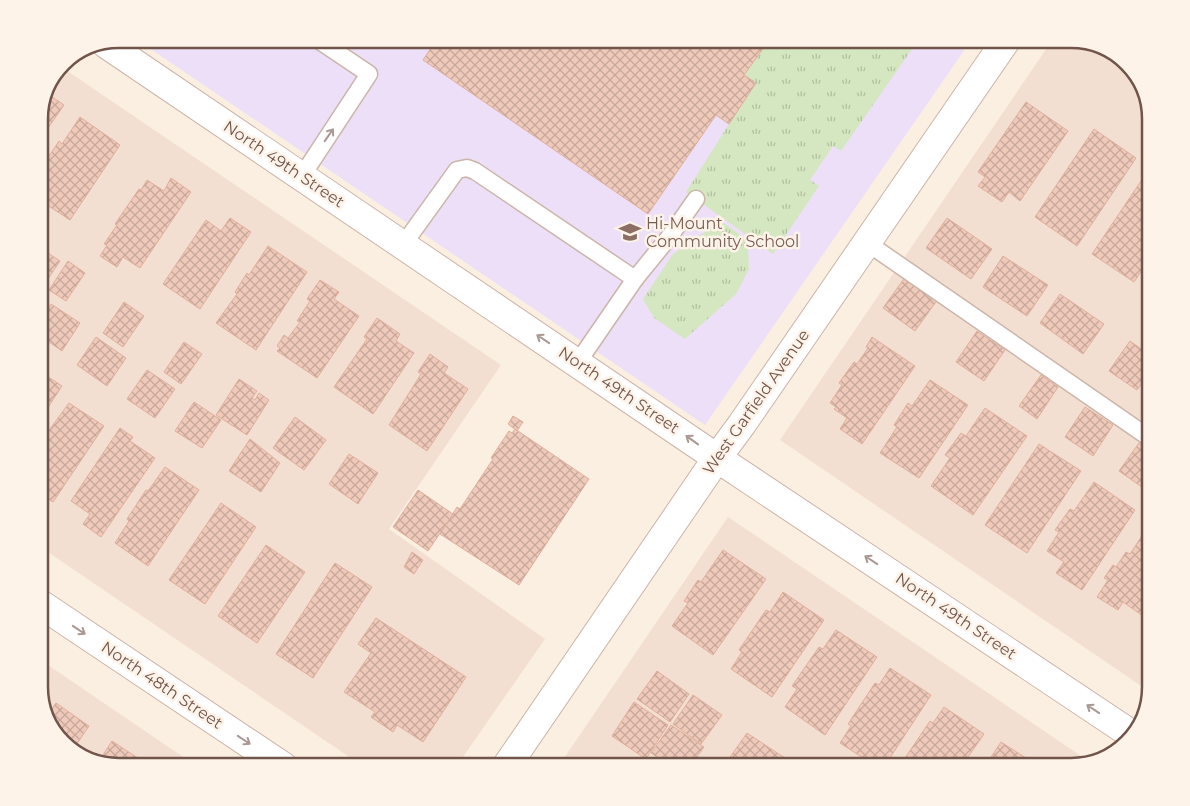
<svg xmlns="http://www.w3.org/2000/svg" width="1190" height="806" font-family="Montserrat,sans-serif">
	<defs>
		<pattern id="park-tufts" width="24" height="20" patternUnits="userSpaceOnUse" patternTransform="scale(1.25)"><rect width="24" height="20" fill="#d5e7c1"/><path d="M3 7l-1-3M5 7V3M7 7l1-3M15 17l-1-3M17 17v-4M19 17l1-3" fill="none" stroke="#b1be9f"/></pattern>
		<pattern id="building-cross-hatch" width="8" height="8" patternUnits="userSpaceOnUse" patternTransform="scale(1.25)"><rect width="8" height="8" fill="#efcabb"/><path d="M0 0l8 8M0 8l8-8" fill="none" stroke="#c6a79a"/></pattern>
	</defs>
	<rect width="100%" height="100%" fill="#fbefe2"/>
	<g fill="#f2dfd1">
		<path d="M1053 39H1071L1116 52 1141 79 1151 118V688L1150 692 780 440Z"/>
		<path d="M60 66 501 365 389 529 545 639 456 767H364L39 546V114Z"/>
		<path d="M728 517 1090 762 1072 767H558Z"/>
		<path d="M39 659 198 767H119L74 754 49 727 39 692Z"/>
	</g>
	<path fill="#ecdff7" d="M136 39H972L705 425Z"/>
	<g fill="url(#park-tufts)">
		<path d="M770 39H919L841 151 833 146 810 180 819 186 773 254 686 192 729 124 756 84 744 75Z"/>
		<path d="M721 221 746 239 748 249 749 269 736 294 685 339 654 318 643 299 673 254Z"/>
	</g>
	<g fill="url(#building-cross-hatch)" stroke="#e1af9c">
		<path d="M437 39H770L744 75 756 83 729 124 716 115 648 214 423 60Z"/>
		<path d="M48 94 64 105 39 141V114Z"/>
		<path d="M1026 102 1068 131 1020 201 1009 192 1002 202 978 186 985 177 978 172Z"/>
		<path d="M80 117 120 145 70 220 47 205 45 209 39 205 40 173 39 171 59 141 62 144Z"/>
		<path d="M1094 129 1136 158 1077 246 1035 217Z"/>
		<path d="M171 178 191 192 140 268 123 257 117 267 100 256 107 245 104 244 117 225 115 224 139 189 141 190 147 180 164 191Z"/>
		<path d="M1141 181 1151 188V257L1134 282 1092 254Z"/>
		<path d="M230 218 251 232 200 309 163 284 206 220 221 231Z"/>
		<path d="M947 218 992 249 971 279 926 248Z"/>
		<path d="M268 246 307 272 256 350 216 323 237 294 235 292 247 273 249 275Z"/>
		<path d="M39 247 60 261 39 292Z"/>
		<path d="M1003 256 1048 285 1027 316 983 287Z"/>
		<path d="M68 261 85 273 66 301 49 290Z"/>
		<path d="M906 276 938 299 915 331 883 308Z"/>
		<path d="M320 280 339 292 334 299 359 316 317 378 277 351 280 348 277 346 284 335 288 338 300 322 297 321 310 301 307 299Z"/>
		<path d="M1060 294 1104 324 1083 354 1040 323Z"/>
		<path d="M124 302 144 316 123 347 103 333Z"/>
		<path d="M51 304 80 323 62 351 39 335V322Z"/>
		<path d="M377 318 400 334 396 341 414 353 373 414 334 387 367 339 364 337Z"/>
		<path d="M977 331 1005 350 984 381 956 362Z"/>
		<path d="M96 337 126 358 107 386 77 365Z"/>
		<path d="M872 337 915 366 862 444 840 429 847 418 834 409 836 407 830 403 842 385 839 383 854 362 857 364 868 348 866 347Z"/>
		<path d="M1130 341 1151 356V371L1137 390 1109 371Z"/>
		<path d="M184 342 202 354 181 384 164 372Z"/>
		<path d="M430 354 448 367 444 373 468 389 427 451 389 425 421 374 418 372Z"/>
		<path d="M147 370 175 389 155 418 127 399Z"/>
		<path d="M39 371 62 386 39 421Z"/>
		<path d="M1041 375 1058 387 1037 419 1019 406Z"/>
		<path d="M239 379 257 391 252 398 255 400 259 393 269 400 247 435 216 415Z"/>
		<path d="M930 380 968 405 919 478 880 453 897 427 894 425 908 403 912 406Z"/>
		<path d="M194 402 221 420 202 448 175 431Z"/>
		<path d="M69 403 104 426 53 502 39 493V444Z"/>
		<path d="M1085 407 1113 425 1093 456 1065 437Z"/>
		<path d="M985 408 1027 436 973 515 931 486 950 458 945 455 961 433 966 436Z"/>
		<path d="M513 416 523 422 517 431 508 424Z"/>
		<path d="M295 417 326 440 304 470 273 448Z"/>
		<path d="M120 428 133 437 130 441 155 458 101 537 83 524 90 514 71 501Z"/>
		<path d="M515 429 589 479 519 585 440 534 457 507 460 509 493 459 491 458 509 431 512 433Z"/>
		<path d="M250 439 280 463 261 492 229 471Z"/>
		<path d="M1139 443 1151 451V489L1149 492 1119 471Z"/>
		<path d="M1039 444 1081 471 1027 553 985 525Z"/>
		<path d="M349 454 378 473 358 504 329 484Z"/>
		<path d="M165 467 199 490 148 566 115 543 129 521 127 519 146 490 148 491Z"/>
		<path d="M1094 482 1135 510 1082 590 1056 573 1064 562 1047 551 1059 532 1055 530 1070 509 1074 511Z"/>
		<path d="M418 490 453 514 428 551 393 527Z"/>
		<path d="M221 503 256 527 205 604 169 580Z"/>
		<path d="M1147 528 1151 531V604L1143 616 1123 602 1118 610 1097 597 1108 580 1104 578 1113 565 1116 567 1126 552 1130 554Z"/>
		<path d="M266 545 305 572 257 643 218 616Z"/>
		<path d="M723 550 766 579 713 655 672 626 688 603 684 601 698 580 701 582Z"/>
		<path d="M412 552 423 560 414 574 404 567Z"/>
		<path d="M335 563 372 587 313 678 276 654Z"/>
		<path d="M783 592 824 620 772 697 731 669 742 652 739 650 766 610 770 612Z"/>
		<path d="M376 618 466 677 423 742 397 725 393 732 371 717 375 712 344 692 371 653 358 644Z"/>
		<path d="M836 630 877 657 825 735 785 707 797 689 792 686 819 647 823 649Z"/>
		<path d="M890 668 931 695 884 767H877L840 743 851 726 848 724 875 683 879 685Z"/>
		<path d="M657 671 689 694 670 722 637 699Z"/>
		<path d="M693 695 722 715 701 744 673 724Z"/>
		<path d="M634 702 668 725 646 759 612 736Z"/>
		<path d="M56 703 89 726 72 751 49 727 46 717Z"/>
		<path d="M944 707 984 734 961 767H902L905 762 903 761 930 721 933 723Z"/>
		<path d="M671 725 704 747 690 767H671L651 753Z"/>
		<path d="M747 733 788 760 783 767H738L728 760Z"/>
		<path d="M112 741 150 766 149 767H119L99 761Z"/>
		<path d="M1001 742 1040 767H979L985 758 989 760Z"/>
	</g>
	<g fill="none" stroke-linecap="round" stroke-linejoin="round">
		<g stroke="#cbb5a9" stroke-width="19">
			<g id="service">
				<path d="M302 176 369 74 317 39"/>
				<path d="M866 242 1151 439"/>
				<path d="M403 245 457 170 467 168 475 171 635 279 578 362"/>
				<path d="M635 279 670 236 696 199"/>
			</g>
		</g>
		<g stroke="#cbb5a9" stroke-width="30">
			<g id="minor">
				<path d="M106 44 717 458 1134 736"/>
				<path d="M39 603 284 767"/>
				<path d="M506 767 717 458 742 424 1007 39"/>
			</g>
		</g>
		<use href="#service" stroke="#fff" stroke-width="16"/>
		<use href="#minor" stroke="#fff" stroke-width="28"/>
	</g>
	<defs><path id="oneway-shaft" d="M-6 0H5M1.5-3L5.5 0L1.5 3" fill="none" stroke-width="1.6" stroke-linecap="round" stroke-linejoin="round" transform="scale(1.25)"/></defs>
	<g stroke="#aa9892">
		<use href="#oneway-shaft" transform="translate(329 135) rotate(-55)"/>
		<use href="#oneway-shaft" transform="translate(543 339) rotate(-146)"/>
		<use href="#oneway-shaft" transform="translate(692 440) rotate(-144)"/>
		<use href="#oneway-shaft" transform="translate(871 560) rotate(-146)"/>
		<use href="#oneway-shaft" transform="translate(79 630) rotate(34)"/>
		<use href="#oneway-shaft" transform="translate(1093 709) rotate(-146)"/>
		<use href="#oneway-shaft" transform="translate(244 740) rotate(34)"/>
	</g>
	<defs>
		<g id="school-bare" transform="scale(1.725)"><path d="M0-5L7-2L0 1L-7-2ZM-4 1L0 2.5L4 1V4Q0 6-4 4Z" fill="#8d6e63" stroke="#fef3e8" stroke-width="2.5" paint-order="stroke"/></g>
	</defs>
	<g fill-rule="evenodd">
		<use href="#school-bare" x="630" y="232"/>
	</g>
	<g text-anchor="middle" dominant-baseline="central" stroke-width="5" stroke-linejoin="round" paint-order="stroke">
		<g font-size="16" fill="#71544a" stroke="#fef3e8">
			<text transform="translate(284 164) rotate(34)">North 49th Street</text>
			<text transform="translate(619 390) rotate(34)">North 49th Street</text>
			<text transform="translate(756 402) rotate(-55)">West Garfield Avenue</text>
			<text transform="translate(956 616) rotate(34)">North 49th Street</text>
			<text transform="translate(162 685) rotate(34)">North 48th Street</text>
		</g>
		<g font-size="16" fill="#785e54" stroke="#fef3e8" text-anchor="start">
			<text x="646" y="223">Hi-Mount<tspan x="646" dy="18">Community School</tspan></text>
		</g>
	</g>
	<path d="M0 0H1190V806H0ZM119 48H1071A71 71 0 0 1 1142 119V687A71 71 0 0 1 1071 758H119A71 71 0 0 1 48 687V119A71 71 0 0 1 119 48Z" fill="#fef3e8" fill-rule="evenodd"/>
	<path fill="none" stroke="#71544a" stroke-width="2.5" d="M119 48H1071A71 71 0 0 1 1142 119V687A71 71 0 0 1 1071 758H119A71 71 0 0 1 48 687V119A71 71 0 0 1 119 48Z"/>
</svg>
